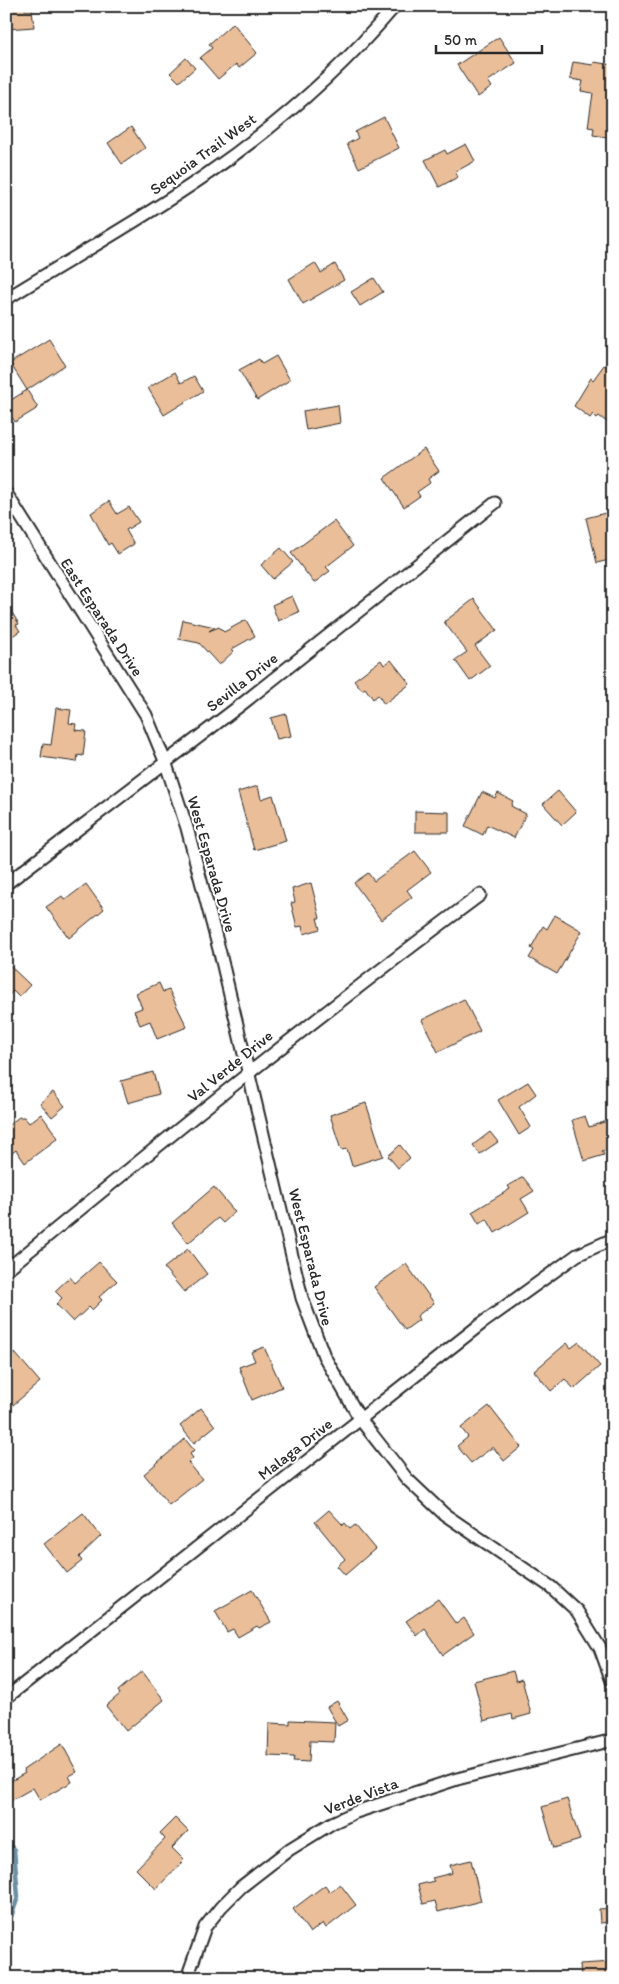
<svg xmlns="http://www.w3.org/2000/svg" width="619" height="1984" font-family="Itim,sans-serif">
	<rect width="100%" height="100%" fill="#fff"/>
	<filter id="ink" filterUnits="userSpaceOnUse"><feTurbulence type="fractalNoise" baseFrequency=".02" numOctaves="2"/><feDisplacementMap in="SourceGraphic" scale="10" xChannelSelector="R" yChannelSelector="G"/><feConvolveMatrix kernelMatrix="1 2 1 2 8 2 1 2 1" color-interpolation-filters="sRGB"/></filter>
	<g filter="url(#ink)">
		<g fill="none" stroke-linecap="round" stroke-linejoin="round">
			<path stroke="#6990a4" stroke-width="4.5" d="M6 1841 14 1850 18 1897 6 1931"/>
		</g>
		<g fill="#eabe99" stroke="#2b2b2b">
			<path d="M6 6H25V10H32L34 27 6 29Z"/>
			<path d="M233 23 257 53 239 68 236 64 218 79 200 58 212 48 209 44Z"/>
			<path d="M499 37 516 63 488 81 492 87 478 97 457 65Z"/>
			<path d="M186 58 195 68 179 82 170 73Z"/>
			<path d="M573 62 593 65 594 62 613 65V138L593 135 594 128 588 127 593 93 581 91 583 81 570 79Z"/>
			<path d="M384 117 399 148 359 168 347 144 358 138 355 132Z"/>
			<path d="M131 127 145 148 122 164 108 143Z"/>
			<path d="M466 144 475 161 455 172 458 177 439 187 425 160 445 150 447 154Z"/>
			<path d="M315 263 321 273 335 264 344 280 303 304 289 279Z"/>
			<path d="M374 278 383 292 360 306 351 292Z"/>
			<path d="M49 339 65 365 27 390 10 363Z"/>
			<path d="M276 356 290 380 257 400 239 370 259 359 262 364Z"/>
			<path d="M604 365 613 368V427L599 416 597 418 593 414 590 418 574 406 591 378 593 380Z"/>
			<path d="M175 372 181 383 194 376 203 391 164 415 148 388Z"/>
			<path d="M27 390 38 408 15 422 6 408V403Z"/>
			<path d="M338 405 340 423 306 430 303 411Z"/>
			<path d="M424 449 439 471 428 479 430 483 417 492 420 496 404 507 384 478Z"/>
			<path d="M109 501 117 514 129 507 139 522 126 530 134 544 118 554 111 543 108 545 91 513Z"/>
			<path d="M613 511V559L597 563 586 518Z"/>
			<path d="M334 521 353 546 326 567 330 571 314 583 291 553Z"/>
			<path d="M281 548 293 562 273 579 261 565Z"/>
			<path d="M292 596 299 612 278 621 272 605Z"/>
			<path d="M474 599 497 630 475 646 490 666 470 681 455 660 467 652 444 622Z"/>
			<path d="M6 603 19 624 16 625 20 631 6 640Z"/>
			<path d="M183 620 215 627 209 631 219 627 224 632 246 620 255 636 232 649 234 651 219 665 199 643 179 639Z"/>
			<path d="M381 660 384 665 391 660 410 684 384 704 378 695 373 699 365 688 362 690 354 680Z"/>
			<path d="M56 708 71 710 69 723 76 724 75 730 86 731 83 756 78 755 77 762 41 757 43 744 51 745Z"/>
			<path d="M286 714 291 736 277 739 271 718Z"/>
			<path d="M258 786 261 799 273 795 286 841 254 850 238 792Z"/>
			<path d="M558 791 576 812 562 825 543 804Z"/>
			<path d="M482 792 495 798 498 793 513 801 511 806 526 814 514 838 487 825 483 835 465 826Z"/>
			<path d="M415 811 449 812V832H415Z"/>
			<path d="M415 851 431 872 407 890 412 897 381 920 354 883 368 873 374 881Z"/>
			<path d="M311 883 320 918H317L320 929 304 934 302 926 297 927 291 903 295 902 292 889Z"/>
			<path d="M86 884 104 909 69 938 46 907 62 896 65 900Z"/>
			<path d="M555 915 582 931 557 974 529 958 534 950 531 948 543 926 547 929Z"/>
			<path d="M6 962 30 985 19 997 13 991 6 998Z"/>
			<path d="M159 983 163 992 169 990 187 1027 157 1039 150 1021 140 1025 134 1011 142 1008 136 993Z"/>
			<path d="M464 999 480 1031 438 1052 422 1020Z"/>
			<path d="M153 1072 159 1094 128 1103 121 1081Z"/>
			<path d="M528 1082 536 1094 519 1107 531 1127 519 1135 498 1100Z"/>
			<path d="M53 1092 65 1106 52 1117 40 1103Z"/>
			<path d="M366 1103 383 1156 352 1166 347 1149 341 1150 330 1115Z"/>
			<path d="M41 1114 58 1138 25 1163 16 1150 11 1154 6 1147V1127L19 1117H24L29 1123Z"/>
			<path d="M585 1116 589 1127 613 1119V1148L602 1151 604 1155 584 1161 572 1120Z"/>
			<path d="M490 1132 498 1142 480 1154 473 1145Z"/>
			<path d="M400 1145 410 1158 398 1168 388 1156Z"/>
			<path d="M523 1177 534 1191 521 1199 529 1212 495 1233 487 1219 479 1224 472 1212 510 1189 508 1186Z"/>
			<path d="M214 1187 235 1212 223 1223 218 1218 188 1243 172 1223Z"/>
			<path d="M188 1249 207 1274 184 1292 164 1268Z"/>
			<path d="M99 1262 117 1281 99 1297 102 1300 92 1310 89 1307 73 1322 56 1304 62 1298 55 1291 70 1277 75 1283Z"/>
			<path d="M406 1264 434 1303 417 1316 419 1320 405 1330 374 1287Z"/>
			<path d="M579 1342 600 1366 574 1389 565 1379 551 1391 534 1371 567 1343 571 1348Z"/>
			<path d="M264 1347 282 1387 252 1400 239 1367 255 1361 251 1352Z"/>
			<path d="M15 1353 40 1382 6 1411V1361Z"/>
			<path d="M489 1406 521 1447 504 1461 493 1447 471 1463 457 1446 468 1437 461 1428Z"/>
			<path d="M201 1408 215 1426 194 1443 180 1426Z"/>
			<path d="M185 1439 194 1450 190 1454 193 1458 188 1462 202 1479 169 1505 144 1474Z"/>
			<path d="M329 1510 343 1525 345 1523 350 1529 355 1525 375 1549 345 1575 337 1566 345 1559 315 1522Z"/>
			<path d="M83 1513 101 1536 79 1557 82 1561 67 1573 44 1544Z"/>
			<path d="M252 1590 271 1622 259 1628 257 1626 238 1637 233 1629 227 1632 215 1611Z"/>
			<path d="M438 1599 456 1624 464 1618 474 1633 443 1655 425 1629 417 1636 406 1621Z"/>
			<path d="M142 1671 164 1700 126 1731 106 1706 120 1694 118 1691Z"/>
			<path d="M513 1671 516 1681 522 1679 531 1714 513 1719 512 1714 484 1721 474 1681Z"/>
			<path d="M337 1701 348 1720 338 1726 327 1707Z"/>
			<path d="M290 1720 335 1722 334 1742 310 1741 309 1762 293 1761 294 1757 268 1756 269 1723 290 1724Z"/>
			<path d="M62 1744 77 1772 69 1776 72 1782 40 1800 33 1788 10 1801 6 1793V1784L25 1773 23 1770Z"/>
			<path d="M567 1799 580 1840 554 1848 542 1807Z"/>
			<path d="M175 1818 188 1831 172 1848 184 1860 156 1889 136 1869 165 1839 160 1833Z"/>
			<path d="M471 1860 481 1901 438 1912 435 1901 423 1904 418 1885 434 1881 432 1878 452 1873 450 1865Z"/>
			<path d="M340 1884 356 1905 326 1928 323 1923 310 1933 293 1909 325 1885 330 1892Z"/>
			<path d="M613 1908V1922L600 1923 599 1909Z"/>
			<path d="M613 1962V1978H581L580 1964Z"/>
		</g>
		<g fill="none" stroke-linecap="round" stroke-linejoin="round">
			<g stroke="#2b2b2b" stroke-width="15">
				<g id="minor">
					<path d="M6 299C72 258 139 221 203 177 273 129 340 71 395 6"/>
					<path d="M6 493 146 715 165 761 187 828 220 953 302 1298 324 1356 360 1419 407 1479 444 1514 551 1587 577 1611 600 1648 613 1684"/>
					<path d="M6 884 242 704 495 503"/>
					<path d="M6 1270C162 1142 318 1015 480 895"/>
					<path d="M6 1698 481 1324 577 1255 613 1239"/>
					<path d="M187 1978 205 1927 221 1907 241 1887 290 1849 332 1823 356 1812 457 1779 613 1740"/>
				</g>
			</g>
			<use href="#minor" stroke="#fff" stroke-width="11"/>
		</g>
	</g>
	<g text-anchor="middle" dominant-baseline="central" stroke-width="4" stroke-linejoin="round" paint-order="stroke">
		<g font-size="16" fill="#2b2b2b" stroke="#fff">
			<text transform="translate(203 154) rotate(-36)">Sequoia Trail West</text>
			<text transform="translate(102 617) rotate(57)">East Esparada Drive</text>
			<text transform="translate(242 682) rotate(-38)">Sevilla Drive</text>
			<text transform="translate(212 864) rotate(74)">West Esparada Drive</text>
			<text transform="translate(230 1066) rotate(-39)">Val Verde Drive</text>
			<text transform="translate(311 1257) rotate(76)">West Esparada Drive</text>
			<text transform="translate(295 1449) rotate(-38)">Malaga Drive</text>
			<text transform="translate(361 1796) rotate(-21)">Verde Vista</text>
		</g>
	</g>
	<rect width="619" height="1984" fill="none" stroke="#fff" stroke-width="25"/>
	<rect x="12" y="12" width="594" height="1959" fill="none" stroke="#2b2b2b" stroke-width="2" filter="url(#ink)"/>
	<path d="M436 45v8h106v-8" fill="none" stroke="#2b2b2b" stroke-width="2.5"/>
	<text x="444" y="45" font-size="15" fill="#2b2b2b" stroke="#ffffff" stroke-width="4" paint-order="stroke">50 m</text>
</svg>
